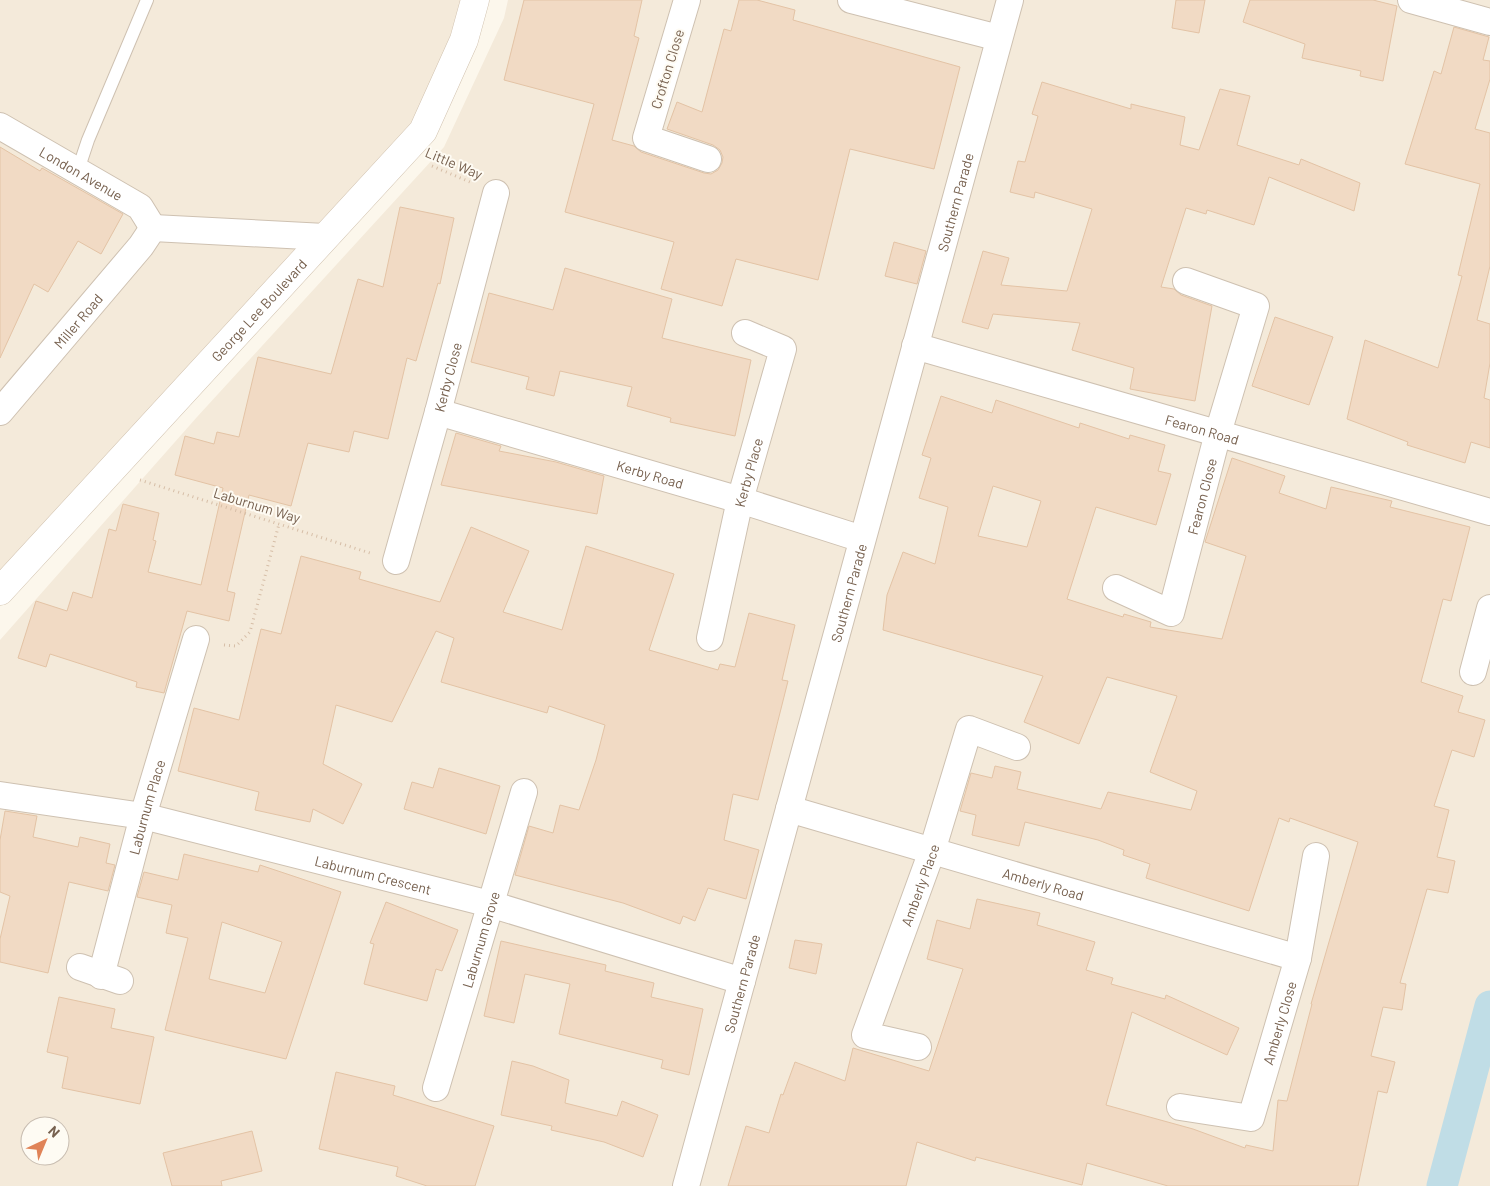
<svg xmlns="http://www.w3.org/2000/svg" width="1490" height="1186" font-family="Barlow,sans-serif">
	<rect width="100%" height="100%" fill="#fcf7ec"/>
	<g fill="#f4eada" fill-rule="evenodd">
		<path d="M0 0H471L423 131 0 591Z"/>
		<path d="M508 0H1490V1186H0V640L197 417 444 147 504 18ZM30 1126H60V1156H30Z"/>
	</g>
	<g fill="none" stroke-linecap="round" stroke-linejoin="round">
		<path stroke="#c0dde6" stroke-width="31" d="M1442 1186 1490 1006"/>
	</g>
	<g fill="#f1dac4" stroke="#e3c3a5" fill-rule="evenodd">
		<path d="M524 0H642L634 36 639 38 612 140 634 146 641 152 704 173 711 174 718 170 722 163 723 157 720 150 713 145 667 129 677 102 702 112 724 29 731 31 739 0H757L795 10 793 20 960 67 934 169 850 149 818 280 736 259 722 306 661 289 674 242 565 212 594 104 504 80Z"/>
		<path d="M1176 0H1205L1199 33 1172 28Z"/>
		<path d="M1250 0H1373L1397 6 1383 81 1360 76 1361 71 1302 58 1305 44 1243 22Z"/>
		<path d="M1454 27 1489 37 1483 60 1490 61V79L1475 129 1490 133V266L1477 320 1490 324V363L1484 398 1490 400V448L1471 442 1465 463 1407 445 1408 442 1347 419 1365 340 1438 368 1462 276 1458 275 1480 184 1405 164 1434 71 1441 74Z"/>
		<path d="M1042 82 1131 109V104L1185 117 1180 145 1199 150 1220 89 1250 96 1237 145 1299 165 1301 159 1360 183 1354 211 1269 177 1254 225 1207 210 1206 214 1186 208 1161 287 1174 289 1181 295 1212 306 1195 401 1130 389 1134 368 1072 350 1080 323 993 314 988 329 962 322 983 251 1009 258 1001 285 1067 291 1092 209 1035 192 1034 198 1010 192 1018 161 1025 162 1038 116 1032 114Z"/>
		<path d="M0 147 40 171 42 168 123 214 101 254 78 241 48 292 34 284 0 358Z"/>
		<path d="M400 207 454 218 440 284 438 283 416 361 407 358 388 439 354 431 349 452 308 443 291 506 249 495 227 591 235 593 229 621 187 611 164 693 136 687 137 682 50 654 46 667 18 658 36 601 67 611 73 592 92 598 109 529 116 531 123 504 159 513 153 540 156 541 148 572 201 585 223 488 175 475 185 436 214 444 217 432 239 437 258 357 331 374 358 279 383 287Z"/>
		<path d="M894 242 926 251 917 284 885 276Z"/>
		<path d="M565 268 672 299 662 338 751 360 735 436 670 422 671 418 627 406 632 387 560 371 554 396 526 389 529 377 471 362 489 293 553 310Z"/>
		<path d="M1275 317 1333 337 1309 405 1252 386Z"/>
		<path d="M941 396 992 413 996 400 1079 428 1080 423 1129 439 1130 435 1165 445 1158 471 1171 474 1156 525 1096 507 1067 599 1123 617 1124 614 1151 622 1150 627 1222 639 1246 556 1205 542 1232 458 1285 476 1279 493 1326 509 1331 487 1392 501 1390 507 1470 527 1451 601 1443 599 1421 682 1463 696 1458 712 1485 720 1474 757 1452 750 1434 806 1449 810 1437 857 1455 861 1448 893 1427 889 1400 983 1406 984 1402 1010 1383 1007 1371 1056 1395 1062 1387 1093 1378 1091 1358 1186H1168L1087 1163 1082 1185 976 1157 975 1161 917 1142 906 1186H728L746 1126 769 1133 781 1094 783 1095 795 1062 845 1081 853 1048 929 1071 963 969 927 959 937 920 970 929 977 899 1040 913 1037 925 1095 942 1086 970 1113 978 1111 984 1165 999 1166 995 1239 1028 1227 1055 1132 1012 1106 1105 1193 1129 1245 1148 1246 1145 1273 1151 1278 1100 1287 1101 1312 1004H1311L1358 842 1290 818 1289 822 1279 818 1249 911 1146 878 1150 864 1123 855 1124 850 1098 840 1025 822 1019 846 972 835 976 815 960 811 971 773 992 778 995 766 1021 772 1017 789 1101 809 1108 792 1191 810 1197 791 1150 772 1177 696 1107 677 1079 744 1024 722 1043 676 883 630 887 595 903 552 935 564 948 507 919 498 931 458 922 455ZM993 486 1041 501 1027 547 978 536Z"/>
		<path d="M456 433 501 446 499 451 556 462 604 476 597 514 441 485Z"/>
		<path d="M471 527 529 551 503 612 562 630 586 546 674 574 649 650 718 670 720 664 735 667 749 613 795 625 782 680 788 681 758 800 733 794 724 840 759 850 746 899 708 888 695 921 683 916 680 924 623 903 515 875 529 826 553 833 560 805 579 810 596 760 605 725 549 706 547 713 441 682 454 638 436 631 392 722 336 705 323 764 362 784 343 824 313 809 310 822 255 810 259 792 178 771 194 708 239 720 261 629 281 634 301 556 361 572 359 579 440 602Z"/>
		<path d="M439 768 500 786 486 834 404 809 412 782 433 788Z"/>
		<path d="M5 811 37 816 33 837 78 847 80 837 110 844 106 863 115 865 108 891 69 882 48 973 0 962V939L10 896 0 892V840Z"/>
		<path d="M184 854 258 872 260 865 341 892 286 1059 165 1030 188 938 166 933 172 905 137 897 144 872 178 880ZM222 922 282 942 265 993 209 979Z"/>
		<path d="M386 902 458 930 442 971 436 969 427 1001 364 984 374 944 370 943Z"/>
		<path d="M795 940 822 944 816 974 789 968Z"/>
		<path d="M501 941 606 965 605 971 654 983 651 997 703 1009 689 1075 661 1068 663 1060 559 1034 570 984 525 974 514 1023 484 1016Z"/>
		<path d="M59 997 115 1009 111 1028 154 1037 140 1104 62 1088 68 1057 47 1052Z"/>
		<path d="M512 1061 533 1066 569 1080 565 1103 617 1116 622 1101 658 1115 643 1157 604 1142 551 1130 552 1126 501 1115Z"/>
		<path d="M336 1072 395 1086 393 1095 494 1126 475 1186H427L396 1176 398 1167 319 1149Z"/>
		<path d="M252 1131 262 1171 221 1181 222 1186H172L163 1153Z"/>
	</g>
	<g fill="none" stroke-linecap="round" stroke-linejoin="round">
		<g stroke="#cec1b1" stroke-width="14">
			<path id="lane" d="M78 170 88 140 147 0"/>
		</g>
		<g stroke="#cec1b1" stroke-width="28">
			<g id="street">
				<path d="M687 0 646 138 708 159"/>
				<path d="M851 0 999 38"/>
				<path d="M1411 0 1490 22"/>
				<path id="s1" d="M0 126 140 207 153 228"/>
				<path d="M153 228 325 237"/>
				<path id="s2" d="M915 346 1490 512"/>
				<path id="s3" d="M0 412 141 246 153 228"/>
				<path id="s4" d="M438 412 740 500 862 539"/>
				<path id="s5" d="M396 561 438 412 496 193"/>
				<path id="s6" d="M1116 588 1171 613 1218 433 1256 306 1186 281"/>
				<path id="s7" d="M710 638 740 500 783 349 745 333"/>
				<path d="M1473 672 1490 608"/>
				<path id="s8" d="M0 795 143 816 490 904 742 981"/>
				<path id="s9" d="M789 809 1298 958"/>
				<path d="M80 967 120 981"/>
				<path id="s10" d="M101 976 143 816 196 639"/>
				<path id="s11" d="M918 1047 865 1035 932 851 969 729 1017 747"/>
				<path id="s12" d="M436 1088 524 792"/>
				<path id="s13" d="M1180 1107 1251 1118 1298 958 1316 856"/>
				<path id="s14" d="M686 1186 1010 0"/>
			</g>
		</g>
		<g stroke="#d1c2af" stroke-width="29">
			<g id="secondary">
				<path id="s15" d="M0 591 423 131 464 40 475 0"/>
			</g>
		</g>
		<g stroke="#d6bea7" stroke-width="3" stroke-dasharray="1 4" stroke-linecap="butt">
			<path d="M432 166 470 182"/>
			<path d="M140 480 370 553"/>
			<path d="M224 645 236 646 250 632 279 524"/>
		</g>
		<use href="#lane" stroke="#fff" stroke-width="12"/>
		<use href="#street" stroke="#fff" stroke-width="26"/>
		<use href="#secondary" stroke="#fff" stroke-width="28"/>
	</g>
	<g text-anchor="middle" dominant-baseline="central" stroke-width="4" stroke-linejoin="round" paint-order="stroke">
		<g font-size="14" fill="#77614f" stroke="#fefbf3">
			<text transform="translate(667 69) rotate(-73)">Crofton Close</text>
			<text transform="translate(454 163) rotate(23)">Little Way</text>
			<text stroke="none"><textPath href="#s1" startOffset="94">London Avenue</textPath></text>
			<text stroke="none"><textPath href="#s14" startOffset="1020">Southern Parade</textPath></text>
			<text stroke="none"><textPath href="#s15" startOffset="382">George Lee Boulevard</textPath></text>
			<text stroke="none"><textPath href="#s3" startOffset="120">Miller Road</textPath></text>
			<text stroke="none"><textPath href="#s5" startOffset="191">Kerby Close</textPath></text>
			<text stroke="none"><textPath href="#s2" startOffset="299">Fearon Road</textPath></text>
			<text stroke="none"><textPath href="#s7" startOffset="170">Kerby Place</textPath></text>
			<text stroke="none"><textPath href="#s4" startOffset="221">Kerby Road</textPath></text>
			<text stroke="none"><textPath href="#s6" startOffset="181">Fearon Close</textPath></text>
			<text transform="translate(257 505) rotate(17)">Laburnum Way</text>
			<text stroke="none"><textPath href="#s14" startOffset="615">Southern Parade</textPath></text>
			<text stroke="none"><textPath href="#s10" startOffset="175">Laburnum Place</textPath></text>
			<text stroke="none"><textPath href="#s8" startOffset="382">Laburnum Crescent</textPath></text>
			<text stroke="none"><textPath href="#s9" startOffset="265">Amberly Road</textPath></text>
			<text stroke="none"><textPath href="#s11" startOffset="214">Amberly Place</textPath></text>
			<text stroke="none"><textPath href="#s12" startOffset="155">Laburnum Grove</textPath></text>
			<text stroke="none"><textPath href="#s14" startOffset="210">Southern Parade</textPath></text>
			<text stroke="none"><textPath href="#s13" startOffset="171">Amberly Close</textPath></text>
		</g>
	</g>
	<g transform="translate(45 1141) rotate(44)"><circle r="24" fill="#fefbf3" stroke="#c8bdb1"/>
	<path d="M0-4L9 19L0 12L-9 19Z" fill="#e08357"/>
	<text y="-8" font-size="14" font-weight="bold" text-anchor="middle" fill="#77614f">N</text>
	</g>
</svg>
